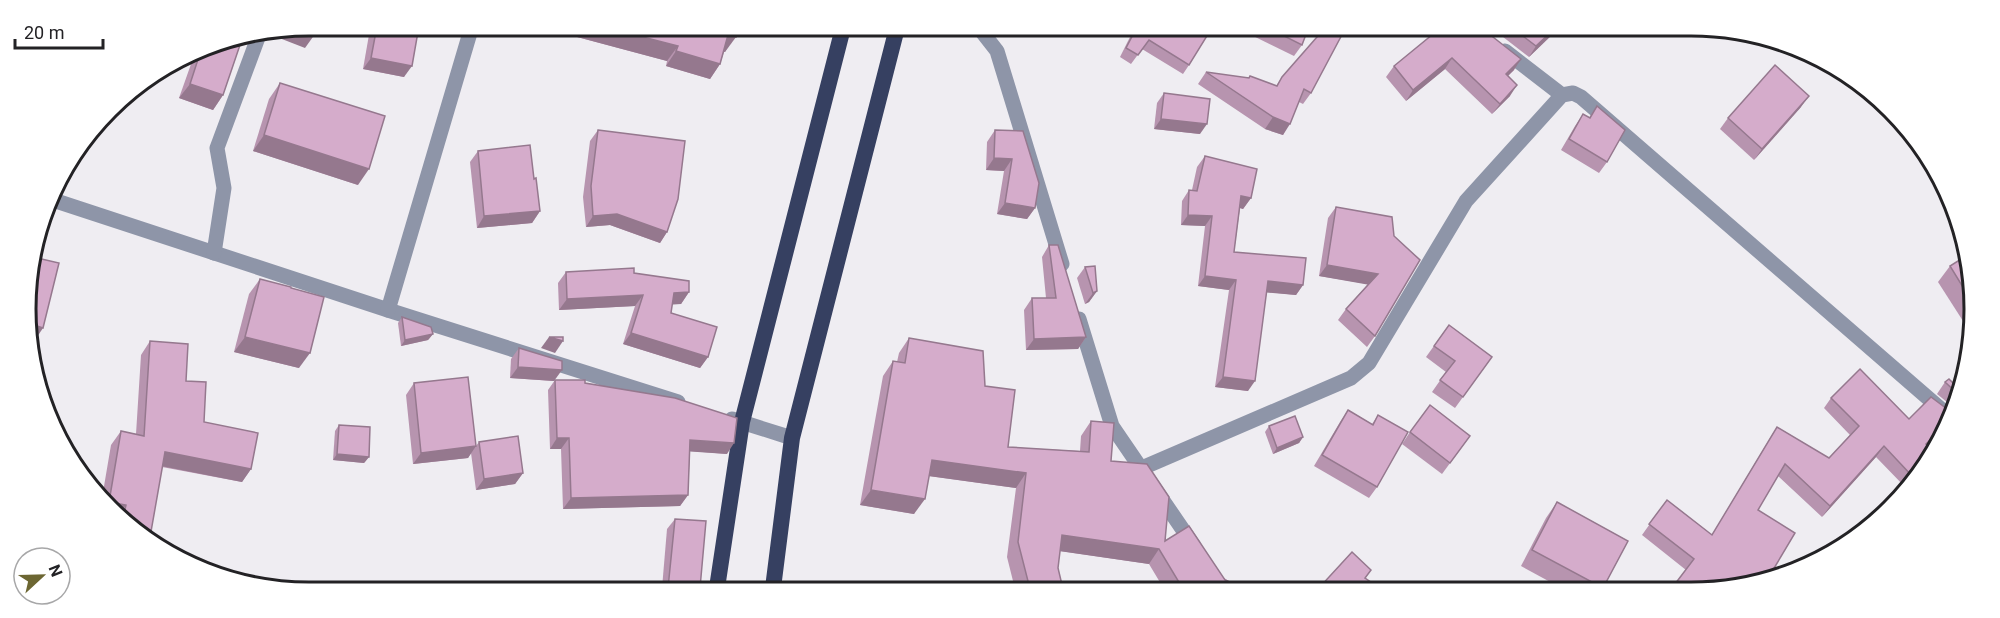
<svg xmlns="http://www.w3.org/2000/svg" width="2000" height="618" font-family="Roboto,sans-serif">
	<rect width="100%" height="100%" fill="#efedf2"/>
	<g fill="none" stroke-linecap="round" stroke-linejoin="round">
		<g stroke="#8e95a8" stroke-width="15">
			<path d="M979 28 997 51 1062 264"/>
			<path d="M1505 51 1562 95"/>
			<path d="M50 199 388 310 678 402"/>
			<path d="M214 253 224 188 217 148 259 35"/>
			<path d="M388 310 472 26"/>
			<path d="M1079 319 1112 426 1194 546"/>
			<path d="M732 419 792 438"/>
			<path d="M1142 468 1351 378 1369 363 1466 201 1562 95 1573 93 1581 97 1943 411"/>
		</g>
		<g stroke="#364061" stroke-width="16">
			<path d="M717 588 742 422 843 28"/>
			<path d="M773 588 792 438 897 28"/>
		</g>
	</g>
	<g fill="#b794af">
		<path d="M372 26H419L404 77 363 69 370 29Z"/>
		<path d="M536 26 739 27 725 52H724L720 64 710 79 666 66 667 61Z"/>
		<path d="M1134 29H1207L1189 65 1183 74 1142 49 1131 64 1120 57Z"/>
		<path d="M1239 29H1308L1302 45 1294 56Z"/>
		<path d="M1438 30 1514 70 1508 76 1510 96 1492 114 1445 69 1406 101 1386 77 1394 66Z"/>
		<path d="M1494 30H1557L1529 57Z"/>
		<path d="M242 39 223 95 213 110 179 98 196 50 201 47Z"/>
		<path d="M1206 72 1248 78 1250 76 1276 86 1282 77 1311 93 1303 104 1299 102 1283 135 1265 129 1198 84Z"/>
		<path d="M280 83 358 185 253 151 269 99Z"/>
		<path d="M1164 93 1200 134 1154 129 1157 103Z"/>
		<path d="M1597 106 1607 162 1599 173 1561 150 1575 126 1583 114 1589 118Z"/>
		<path d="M1801 107 1754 160 1720 129 1728 118Z"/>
		<path d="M598 130 667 232 660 243 610 225 586 227 583 197 590 141Z"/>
		<path d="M995 130 1023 131 1035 208 1027 219 997 214 1004 171 986 170 987 142Z"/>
		<path d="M478 151 534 179 540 211 532 223 477 228 470 162Z"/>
		<path d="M1205 156 1251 198 1243 209 1240 208 1234 252 1303 285 1296 295 1267 292 1248 391 1215 387 1229 290 1198 286 1205 226 1181 225 1182 201 1189 190H1192L1197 167Z"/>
		<path d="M1336 207 1392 217 1375 336 1367 347 1338 320 1346 309 1368 284 1319 276 1328 218Z"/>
		<path d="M1049 245 1086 337 1078 349 1026 350 1024 310 1032 298H1046L1042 257Z"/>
		<path d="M1969 254V317L1963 321 1938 282 1950 266Z"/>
		<path d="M1085 267 1097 291 1089 302 1085 304 1077 278Z"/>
		<path d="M566 272 634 273 689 292 681 304H672L671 313 708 357 700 368 623 344 635 306 559 310 558 283Z"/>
		<path d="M260 279 299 368 234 352 249 294Z"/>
		<path d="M402 317 433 334 428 340 401 346 398 323Z"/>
		<path d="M1449 325 1492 357 1455 408 1432 392 1446 372 1426 357Z"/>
		<path d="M909 338 985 386 1008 447 1080 451 1081 436 1091 421 1111 461 1165 541 1232 583 1228 589H1164L1149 564 1060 551 1058 568 1063 589H1015L1007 557 1016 488 929 476 914 514 860 505 883 376 893 361 897 362 899 353Z"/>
		<path d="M150 341 186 381 204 422 251 469 242 482 162 467 149 543 102 498 111 445 121 431 136 434 141 355Z"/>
		<path d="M519 348 554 381 510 378 511 359Z"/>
		<path d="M555 380 585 383 727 454 690 451 688 495 680 506 563 509 561 449H550L548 390Z"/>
		<path d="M1945 382 1960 390 1953 407 1937 394Z"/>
		<path d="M414 383 476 446 479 442 523 473 515 484 476 490 471 453 468 458 413 464 406 395Z"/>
		<path d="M1831 398 1909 419 1951 412 1945 429 1928 446 1934 454 1906 488 1876 457 1822 517 1778 476 1758 510 1728 590H1671L1686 570 1642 535 1667 500 1712 535 1770 438 1777 427 1829 458 1850 435 1824 408Z"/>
		<path d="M1348 410 1372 424 1378 415 1377 487 1369 498 1314 466 1340 422Z"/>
		<path d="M339 425 369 457 364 463 333 460 335 431Z"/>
		<path d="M1269 426 1303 437 1299 443 1273 454 1265 432Z"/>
		<path d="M1410 432 1470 436 1442 474 1402 444Z"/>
		<path d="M1557 502 1628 541 1602 590H1565L1521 566 1546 518Z"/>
		<path d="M675 519 700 588H662L667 529Z"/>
	</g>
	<g fill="#95788e">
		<path d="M536 26 604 27 678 46 667 61Z"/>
		<path d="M300 27 315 34 305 48 269 34Z"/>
		<path d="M1553 30H1557L1529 57 1536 46Z"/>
		<path d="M728 35 736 37 725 52 718 50Z"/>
		<path d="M676 51 720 64 710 79 666 66Z"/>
		<path d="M371 58 412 66 404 77 363 69Z"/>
		<path d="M1452 58 1445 69 1406 101 1413 90Z"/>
		<path d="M1521 59 1514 70 1498 85 1506 74Z"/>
		<path d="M190 84 223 95 213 110 179 98Z"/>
		<path d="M1517 85 1510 96 1492 114 1500 104Z"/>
		<path d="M1809 96 1801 107 1754 160 1762 149Z"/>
		<path d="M1273 117 1290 124 1283 135 1265 129Z"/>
		<path d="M1161 119 1207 124 1200 134 1154 129Z"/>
		<path d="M264 135 369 169 358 185 253 151Z"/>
		<path d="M994 158 1012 159 1004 171 986 170Z"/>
		<path d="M1241 196 1251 198 1243 209 1234 206Z"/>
		<path d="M1005 203 1035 208 1027 219 997 214Z"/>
		<path d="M540 211 532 223 477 228 484 216Z"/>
		<path d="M617 214 667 232 660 243 610 225 586 227 593 216Z"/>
		<path d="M1188 215 1212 216 1205 226 1181 225Z"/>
		<path d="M1327 265 1378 274 1370 285 1319 276Z"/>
		<path d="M1205 276 1236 280 1229 290 1198 286Z"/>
		<path d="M1268 281 1303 285 1296 295 1261 292Z"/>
		<path d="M1097 291 1089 302 1085 304 1093 293Z"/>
		<path d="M689 292 681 304 666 305 674 293Z"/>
		<path d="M643 295 635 306 559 310 567 299Z"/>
		<path d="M1969 312V317L1963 321Z"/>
		<path d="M31 324 43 328 33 343Z"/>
		<path d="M631 333 708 357 700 368 623 344Z"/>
		<path d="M433 334 428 340 401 346 405 340Z"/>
		<path d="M245 337 310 353 299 368 234 352Z"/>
		<path d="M549 337 563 341 555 353 541 348Z"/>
		<path d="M1086 337 1078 349 1026 350 1034 339Z"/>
		<path d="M518 367 562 370 554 381 510 378Z"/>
		<path d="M1223 377 1255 381 1248 391 1215 387Z"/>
		<path d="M1947 423 1945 429 1918 455 1926 444Z"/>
		<path d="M1303 437 1299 443 1273 454 1277 448Z"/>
		<path d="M557 438H569L561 449H550Z"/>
		<path d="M690 440 734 443 727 454 683 451Z"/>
		<path d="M476 446 468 458 413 464 421 453Z"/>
		<path d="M1884 446 1876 457 1822 517 1830 506Z"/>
		<path d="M165 452 251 469 242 482 156 465Z"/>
		<path d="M337 454 369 457 364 463 333 460Z"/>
		<path d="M932 460 1026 473 1016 488 921 475Z"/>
		<path d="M523 473 515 484 476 490 484 479Z"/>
		<path d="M871 490 925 499 914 514 860 505Z"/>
		<path d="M688 495 680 506 563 509 571 498Z"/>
		<path d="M109 502 126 505 119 514 108 504Z"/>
		<path d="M1062 535 1159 549 1149 564 1052 550Z"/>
	</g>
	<g fill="#d5accb" stroke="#95788e" stroke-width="1.5">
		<path d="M309 26H318L315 34 300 27Z"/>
		<path d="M377 26H419L412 66 371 58Z"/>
		<path d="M604 27H739L736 37 728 35 720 64 676 51 678 46Z"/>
		<path d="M1136 29H1207L1210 31 1189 65 1149 40 1138 55 1126 48Z"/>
		<path d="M1270 29H1308L1302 45Z"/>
		<path d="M1324 29H1345L1311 93 1304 89 1290 124 1273 117 1206 72 1249 78 1250 76 1277 86 1282 77Z"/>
		<path d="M1438 30H1484L1521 59 1506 74 1517 85 1500 104 1452 58 1413 90 1394 66Z"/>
		<path d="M1515 30H1553L1536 46Z"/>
		<path d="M242 39 223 95 190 84 202 47Z"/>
		<path d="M1775 65 1809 96 1762 149 1728 118Z"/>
		<path d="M280 83 385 116 369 169 264 135Z"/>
		<path d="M1164 93 1210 99 1207 124 1161 119Z"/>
		<path d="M1597 106 1625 130 1607 162 1569 139 1583 114 1590 118Z"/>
		<path d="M598 130 685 141 678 199 667 232 617 214 593 216 591 186Z"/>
		<path d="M995 130 1023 131 1039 183 1035 208 1005 203 1012 159 994 158Z"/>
		<path d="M530 145 534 179 536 178 540 211 484 216 478 151Z"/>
		<path d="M1205 156 1257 169 1251 198 1241 196 1234 252 1306 258 1303 285 1268 281 1255 381 1223 377 1236 280 1205 276 1212 216 1188 215 1189 190 1197 191Z"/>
		<path d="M1336 207 1392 217 1394 236 1420 260 1375 336 1346 309 1378 274 1327 265Z"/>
		<path d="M1049 245H1058L1086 337 1034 339 1032 298H1056Z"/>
		<path d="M1969 254V297L1950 266Z"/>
		<path d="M33 257 59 263 43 328 31 324 28 272Z"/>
		<path d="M1095 266 1097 291 1093 293 1085 267Z"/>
		<path d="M634 268V273L689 281V292L674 293 671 313 717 327 708 357 631 333 643 295 567 299 566 272Z"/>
		<path d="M260 279 291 287V288L324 297 310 353 245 337Z"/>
		<path d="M402 317 431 327 433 334 405 340Z"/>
		<path d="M1449 325 1492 357 1463 397 1440 380 1455 361 1434 346Z"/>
		<path d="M549 337H563V341Z"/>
		<path d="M909 338 983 351 985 386 1015 390 1008 447 1089 452 1091 421 1114 423 1111 461 1147 464 1169 497 1165 541 1189 526 1225 580 1232 583 1223 589H1183L1159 549 1062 535 1058 568 1063 589H1030L1018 542 1026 473 932 460 925 499 871 490 893 361 905 363Z"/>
		<path d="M150 341 188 344 186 381 206 382 204 422 258 433 251 469 165 452 149 543 123 518 126 505 109 502 121 431 144 436Z"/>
		<path d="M519 348 562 361V370L518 367Z"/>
		<path d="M1860 369 1909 419 1931 397 1951 412 1947 423 1926 444 1934 454 1914 478 1884 446 1830 506 1785 464 1758 510 1795 533 1767 580 1728 590H1723L1711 582 1704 590H1672L1675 584 1694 559 1649 524 1667 500 1712 535 1777 427 1829 458 1859 426 1831 398Z"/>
		<path d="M468 377 476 446 421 453 414 383Z"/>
		<path d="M1949 379 1960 390 1958 394 1945 382Z"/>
		<path d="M555 380H585V383L675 398 737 418 734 443 690 440 688 495 571 498 569 438H557Z"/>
		<path d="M1430 405 1470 436 1450 463 1410 432Z"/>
		<path d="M1348 410 1373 425 1378 415 1408 432 1377 487 1322 455Z"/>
		<path d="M1295 416 1303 437 1277 448 1269 426Z"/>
		<path d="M339 425 370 427 369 457 337 454Z"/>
		<path d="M518 436 523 473 484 479 479 442Z"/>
		<path d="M1557 502 1628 541 1603 588 1532 550Z"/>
		<path d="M675 519 706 521 700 588H668Z"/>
		<path d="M1352 552 1371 570 1365 578 1381 589H1318Z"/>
		<path d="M624 583 625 588H601Z"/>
	</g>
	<path d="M0 0H2000V618H0ZM309 36H1691A273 273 0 0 1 1964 309V309A273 273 0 0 1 1691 582H309A273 273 0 0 1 36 309V309A273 273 0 0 1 309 36Z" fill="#fff" fill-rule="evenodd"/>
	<path fill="none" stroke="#232225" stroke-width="3" d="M309 36H1691A273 273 0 0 1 1964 309V309A273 273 0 0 1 1691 582H309A273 273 0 0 1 36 309V309A273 273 0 0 1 309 36Z"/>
	<g transform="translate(42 576) rotate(68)"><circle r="28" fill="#ffffff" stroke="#a7a7a8" stroke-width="1.5"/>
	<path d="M0-4.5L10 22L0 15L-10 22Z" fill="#6c6632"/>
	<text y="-9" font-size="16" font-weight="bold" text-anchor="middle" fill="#232225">N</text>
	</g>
	<path d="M15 39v9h88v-9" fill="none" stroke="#232225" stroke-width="3"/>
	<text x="24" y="39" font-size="18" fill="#232225" stroke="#ffffff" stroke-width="4.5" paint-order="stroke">20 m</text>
</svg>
